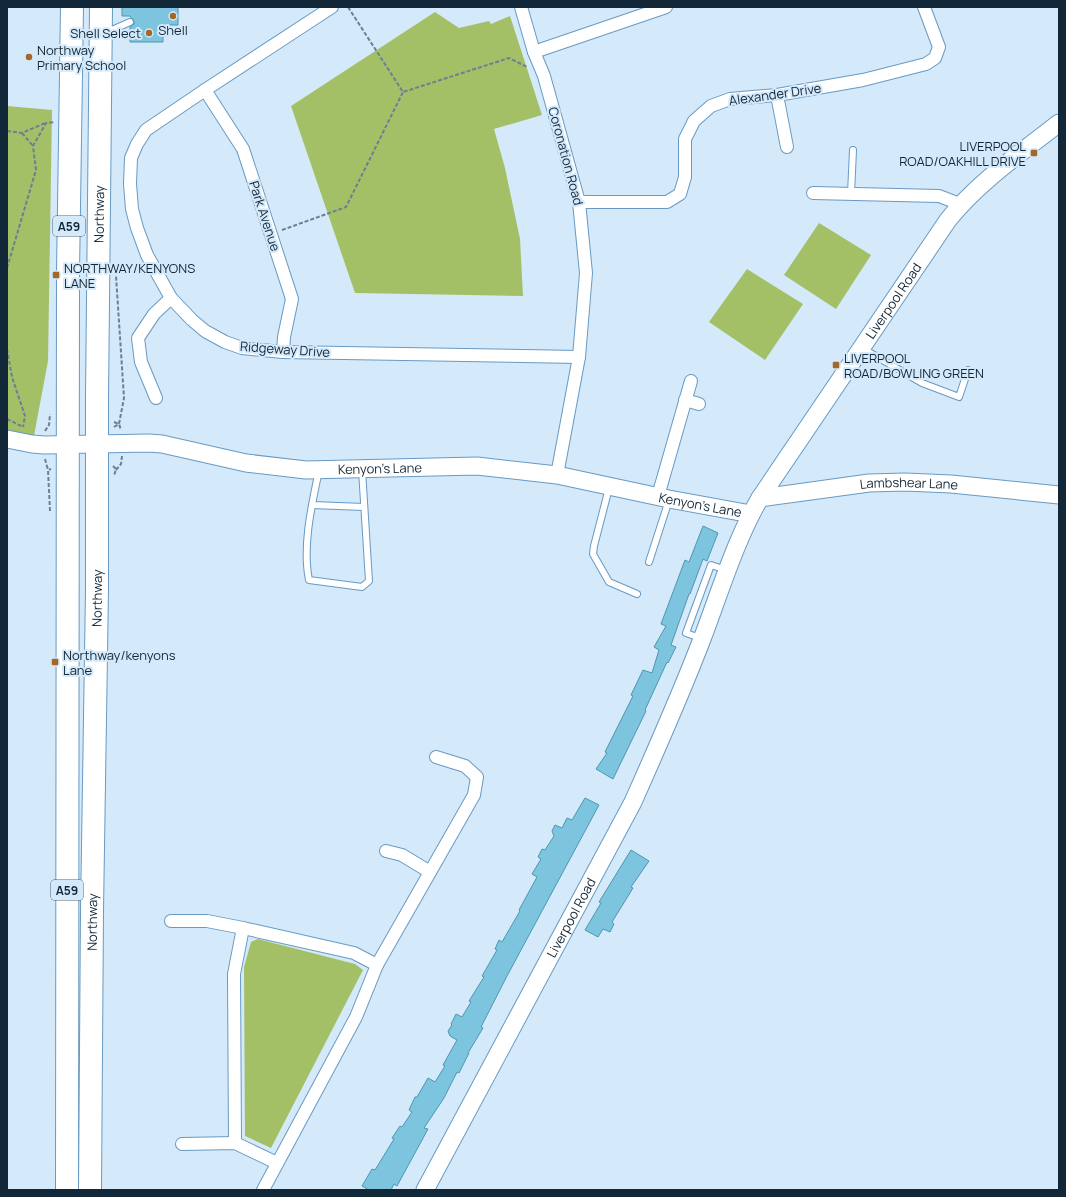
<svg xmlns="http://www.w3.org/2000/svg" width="1066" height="1197" font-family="Manrope,sans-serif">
	<rect width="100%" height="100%" fill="#d4e9fa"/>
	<g fill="#a3c067">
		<path d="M435 12 459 28 489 21 491 24 510 16 542 115 494 129 505 168 520 239 523 296 355 293 291 106Z"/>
		<path d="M7 106 52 110 48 361 33 441 7 436Z"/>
		<path d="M819 223 871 255 836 309 784 275Z"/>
		<path d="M747 269 803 304 765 360 709 322Z"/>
		<path d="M258 939 355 964 363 970 271 1148 245 1136 244 967 251 942Z"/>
	</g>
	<g fill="#7dc5df" stroke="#4f96b0">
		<path d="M122 7H178V25H169V36H163V42H130V27L134 24V21L130 16H122Z"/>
		<path d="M703 526 718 533 707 561 703 559 690 594H689L671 645 676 647 668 663 667 662 645 710 646 711 613 779 596 769 607 753 605 752 633 696 631 695 643 670 652 673 659 650 654 647 666 626 661 624 685 560 689 562Z"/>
		<path d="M585 798 599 805 507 976 481 1027 483 1028 468 1053H469L459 1073 457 1072 444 1098 424 1128 428 1129 397 1186 394 1184 391 1190H369L362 1186 372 1169 375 1170 394 1139 392 1138 400 1126 402 1127 412 1112 409 1110 415 1097H417L428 1078 435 1082 445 1066 443 1065 457 1040 450 1036 448 1031 452 1025 451 1024 456 1014 462 1017 471 1002 469 1001 484 977 482 976 497 950 495 949 499 940 502 942 520 911 519 910 537 877 532 874 541 859 538 857 542 849 545 850 554 836 552 831 555 825 562 828 567 818 572 820Z"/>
		<path d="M631 850 649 861 631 887 633 888 612 922 614 924 610 932 603 929 598 937 585 930 601 903 599 902Z"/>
	</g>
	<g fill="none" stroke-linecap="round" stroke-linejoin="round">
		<g stroke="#689ac3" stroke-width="8">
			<g id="lane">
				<path d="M105 33 130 22"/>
				<path d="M851 194 853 150"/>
				<path d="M862 348 922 383 959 397 968 370"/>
				<path d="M319 470C312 504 302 546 309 580L362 587 369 581 362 470"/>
				<path d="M609 488 594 546 593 554 609 582 637 594"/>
				<path d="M312 505 364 507"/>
				<path d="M649 562 669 500"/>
				<path d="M700 638 686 633 711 565 726 570"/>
			</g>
		</g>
		<g stroke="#689ac3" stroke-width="14">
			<g id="street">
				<path d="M332 7 205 90 146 130 137 144 131 158 130 184 132 209 137 228 147 255 171 298 192 320 205 331 225 342 242 348 283 352 579 357"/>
				<path d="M521 7 534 52 544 76 579 202 586 273 579 357 557 475"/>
				<path d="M534 52 666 7"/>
				<path d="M205 90 243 149 292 299 284 337 283 352"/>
				<path d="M777 95 787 147"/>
				<path d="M813 193 939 196 960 204"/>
				<path d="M579 202H667L680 194 685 177V139L694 121 711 106 730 99 777 95 863 80 926 64 935 58 939 47 924 7"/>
				<path d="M156 398 141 362 138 338 154 314 171 298"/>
				<path d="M685 400 699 404"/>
				<path d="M658 496 691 381"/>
				<path d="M386 851 402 855 430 872"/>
				<path d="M171 921H207L243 928 354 953 377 965"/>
				<path d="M235 1143 234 974 243 928"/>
				<path d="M182 1144 235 1143 277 1163"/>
				<path d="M263 1190 356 1017 377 965 474 795 477 777 465 766 436 757"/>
			</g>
		</g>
		<g stroke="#689ac3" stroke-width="19">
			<g id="secondary">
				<path id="s1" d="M7 439 32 444 44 445 149 443 162 444 246 463 306 470 477 466 557 475 669 499 751 514"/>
				<path id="s2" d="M760 498 869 483 905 482 951 484 1059 495"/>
				<path id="s3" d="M425 1190 633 802C657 748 681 694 702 639 720 592 735 541 760 498L948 220C977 183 1022 152 1059 123"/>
			</g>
		</g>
		<g stroke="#689ac3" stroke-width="24">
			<g id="highway">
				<path d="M67 1190 68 273 72 7"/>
				<path id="s4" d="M90 1190 92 911 97 590V398L101 7"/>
			</g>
		</g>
		<g stroke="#6b8091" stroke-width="2" stroke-dasharray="4 2" stroke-linecap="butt">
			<path d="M348 7 403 92 509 58 527 67"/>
			<path d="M7 131 22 133 45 123"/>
			<path d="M22 133 33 146"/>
			<path d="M282 230 346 207 403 92"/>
			<path d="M7 268 36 170 33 146 46 123 55 122"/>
			<path d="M7 349 12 377 25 416 23 427"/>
			<path d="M7 419 23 427"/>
			<path d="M114 422 119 424 121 430"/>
			<path d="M114 427 119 424 124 398 116 276"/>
			<path d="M45 431 49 425 50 414"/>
			<path d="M45 459 48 470"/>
			<path d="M113 466 116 469 114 476"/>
			<path d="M116 470 121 464 122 456"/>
			<path d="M50 511 48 470 51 469"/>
		</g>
		<use href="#lane" stroke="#fff" stroke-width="6"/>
		<use href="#street" stroke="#fff" stroke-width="12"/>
		<use href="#secondary" stroke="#fff" stroke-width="17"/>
		<use href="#highway" stroke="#fff" stroke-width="22"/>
	</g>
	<g fill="#a36829" stroke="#d4e9fa" stroke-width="1.5">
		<circle cx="173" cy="16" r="4"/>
		<circle cx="149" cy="33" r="4"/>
		<circle cx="29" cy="57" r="4"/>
		<rect x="1030" y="149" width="8" height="8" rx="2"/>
		<rect x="52" y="271" width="8" height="8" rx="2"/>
		<rect x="832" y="361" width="8" height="8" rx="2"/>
		<rect x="51" y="658" width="8" height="8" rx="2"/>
	</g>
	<g text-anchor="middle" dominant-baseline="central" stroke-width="4" stroke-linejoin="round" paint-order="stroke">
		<g fill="#d4e9fa" stroke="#4c6172" stroke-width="1">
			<rect x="53" y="216" width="32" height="20" rx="3"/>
			<rect x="51" y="880" width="32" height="20" rx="3"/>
		</g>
		<g font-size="12" font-weight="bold" fill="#122737">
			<text x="69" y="226">A59</text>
			<text x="67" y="890">A59</text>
		</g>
		<g font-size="13" fill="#122737" stroke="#d4e9fa" text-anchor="start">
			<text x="173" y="30" text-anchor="middle">Shell</text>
			<text x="141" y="33" text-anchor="end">Shell Select</text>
			<text x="37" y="50">Northway<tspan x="37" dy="15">Primary School</tspan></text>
			<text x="1026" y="146" text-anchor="end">LIVERPOOL<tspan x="1026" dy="15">ROAD/OAKHILL DRIVE</tspan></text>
			<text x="64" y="268">NORTHWAY/KENYONS<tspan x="64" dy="15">LANE</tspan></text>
			<text x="844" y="358">LIVERPOOL<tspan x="844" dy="15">ROAD/BOWLING GREEN</tspan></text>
			<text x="63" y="655">Northway/kenyons<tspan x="63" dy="15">Lane</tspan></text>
		</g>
		<g font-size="13" fill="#122737" stroke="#d4e9fa">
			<text transform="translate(775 94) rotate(-8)">Alexander Drive</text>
			<text transform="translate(566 156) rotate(75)">Coronation Road</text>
			<text stroke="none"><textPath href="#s4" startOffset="976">Northway</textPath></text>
			<text transform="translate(265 216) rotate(72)">Park Avenue</text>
			<text stroke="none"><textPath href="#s3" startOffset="1008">Liverpool Road</textPath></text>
			<text transform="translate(285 349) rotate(4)">Ridgeway Drive</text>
			<text stroke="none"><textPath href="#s1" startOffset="376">Kenyon's Lane</textPath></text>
			<text stroke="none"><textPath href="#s2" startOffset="150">Lambshear Lane</textPath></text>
			<text stroke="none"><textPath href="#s1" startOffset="700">Kenyon's Lane</textPath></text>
			<text stroke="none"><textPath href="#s4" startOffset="592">Northway</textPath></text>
			<text stroke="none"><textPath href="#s3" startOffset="309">Liverpool Road</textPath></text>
			<text stroke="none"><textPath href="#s4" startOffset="268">Northway</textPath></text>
		</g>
	</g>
	<rect width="1066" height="1197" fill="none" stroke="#122737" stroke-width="16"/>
</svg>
